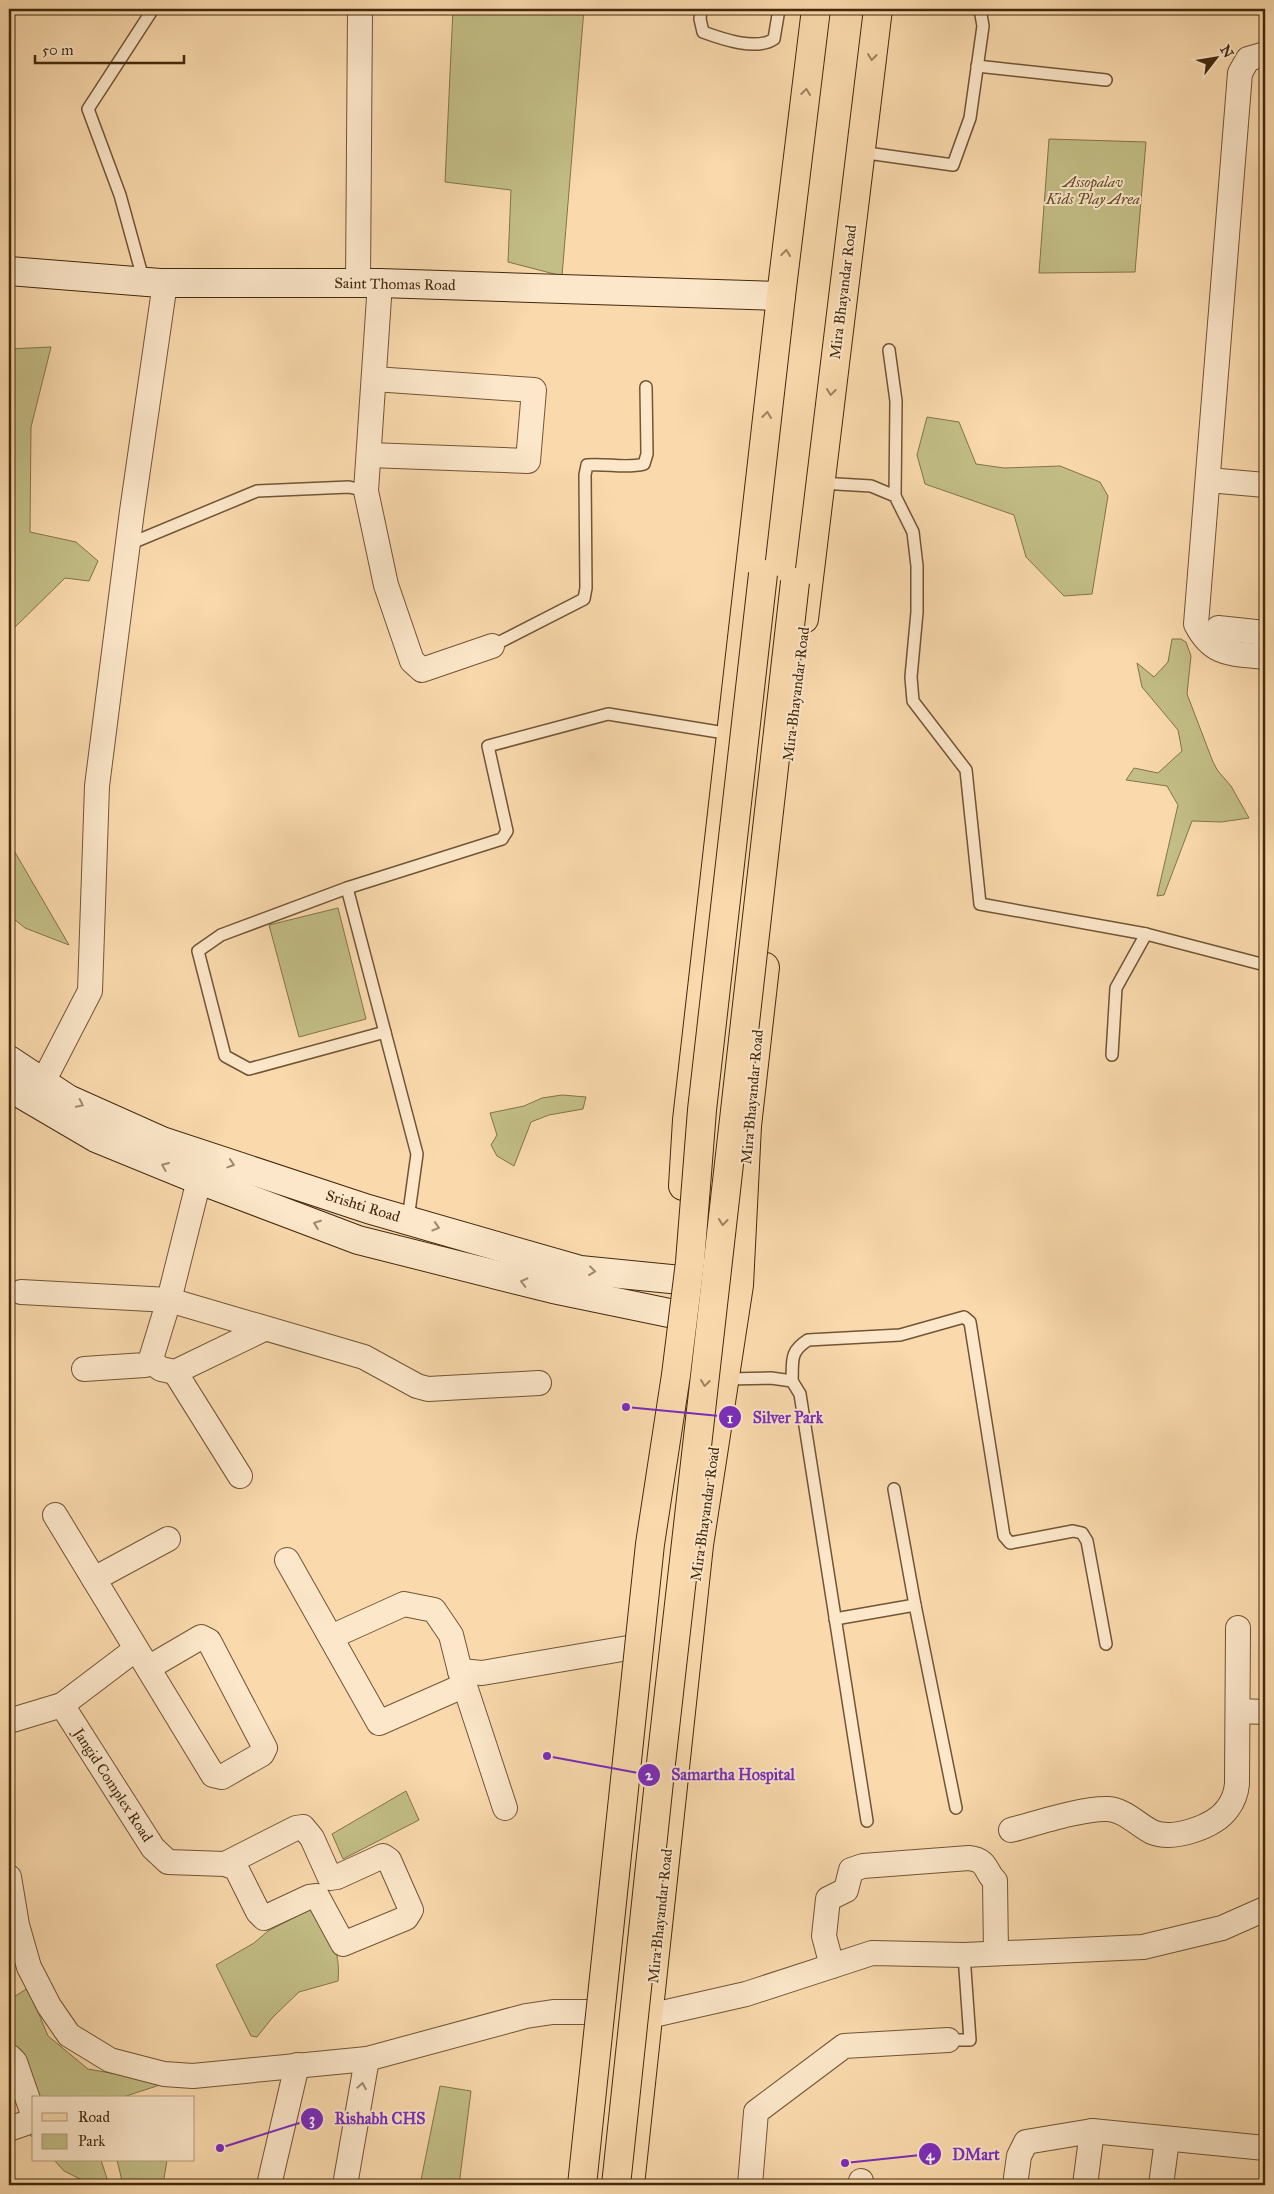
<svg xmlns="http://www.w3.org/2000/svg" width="1274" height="2194" font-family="'IM FELL Great Primer',serif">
	<rect width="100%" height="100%" fill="#fadaad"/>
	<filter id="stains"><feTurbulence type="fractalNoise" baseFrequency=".004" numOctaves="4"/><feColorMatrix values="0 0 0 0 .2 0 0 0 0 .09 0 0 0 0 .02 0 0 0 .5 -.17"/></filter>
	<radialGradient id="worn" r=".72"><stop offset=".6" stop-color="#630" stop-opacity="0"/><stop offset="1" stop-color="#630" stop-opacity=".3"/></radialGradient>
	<g fill="#c3be86" stroke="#83744a">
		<path d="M453 9H584L562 276 508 262 511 190 445 182Z"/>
		<path d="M1049 139 1146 142 1135 272 1039 273Z"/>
		<path d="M51 347 31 427 30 532 76 542 98 561 89 581 65 578 9 633V349Z"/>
		<path d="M927 417 959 422 976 464 1004 468 1060 466 1100 482 1108 496 1092 594 1064 596 1026 557 1014 515 925 484 917 455Z"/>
		<path d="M1172 639H1181L1186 642 1191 656 1187 694 1213 762 1218 771 1231 786 1249 818 1221 822 1192 821 1164 895 1157 896 1178 805 1167 786 1126 780 1134 768 1158 773 1182 751 1178 730 1142 687 1137 663 1154 677 1168 662Z"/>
		<path d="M9 842 69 945 25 928 9 915Z"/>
		<path d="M338 908 366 1019 299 1037 269 925Z"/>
		<path d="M562 1095 586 1097 583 1109 549 1115 531 1122 514 1166 497 1156 491 1145 497 1135 490 1113 524 1106 542 1098Z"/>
		<path d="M406 1791 419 1820 343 1859 332 1834Z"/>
		<path d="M317 1906C329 1932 341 1950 338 1981L299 1992 273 2017 257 2037 251 2036 216 1965 254 1943 268 1931Z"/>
		<path d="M28 1988 48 2036 88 2069 166 2083 120 2098H34V2139L28 2133 9 2081V2000Z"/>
		<path d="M440 2086 471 2091 459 2185H420Z"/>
		<path d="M54 2160H101L109 2185H92L64 2171Z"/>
		<path d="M117 2160H167L163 2185H123Z"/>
	</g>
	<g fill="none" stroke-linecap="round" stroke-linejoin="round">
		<g stroke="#715535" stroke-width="14">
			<g id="lane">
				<path d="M701 9 700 19 703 32C722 39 756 51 774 39L779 9"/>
				<path d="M977 66 1106 80"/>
				<path d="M860 152 953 165 970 118 983 26 980 9"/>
				<path d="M144 282 120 195 88 109 153 9"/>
				<path d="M889 350 896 401 895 496"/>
				<path d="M820 483 871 486 895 496 913 532 917 566V612L911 677 913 701 966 770 980 904 1146 934 1265 965"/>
				<path d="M127 545 257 491 349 487 366 491"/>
				<path d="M492 646 584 599 586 588 585 475 587 465C607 463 625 469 644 464L647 454 646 387"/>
				<path d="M347 888 417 1154 408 1219"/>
				<path d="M385 1032 249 1069 225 1056 198 951 221 935 347 888 502 839 507 831 488 746 608 714 731 734"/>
				<path d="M1112 1055 1116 988 1146 934"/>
				<path d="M726 1379 771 1378 792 1381 800 1394 867 1821"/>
				<path d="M792 1381C793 1361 789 1352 808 1340L900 1335 964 1317 970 1322 1004 1536 1010 1543 1073 1531 1082 1533 1087 1541 1106 1644"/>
				<path d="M894 1489 915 1605 956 1808"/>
				<path d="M835 1619 915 1605"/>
				<path d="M948 2040H970L964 1955"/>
			</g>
		</g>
		<g stroke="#715535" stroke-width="26">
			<g id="street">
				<path d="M1265 54 1248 59 1240 73 1196 624C1213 657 1232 653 1265 657"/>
				<path d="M358 283 360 9"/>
				<path d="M380 283 366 491 386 585 412 661 422 670 492 646"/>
				<path d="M369 455 528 461 534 390 374 379"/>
				<path d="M1208 480 1265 485"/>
				<path d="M1218 628 1265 633"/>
				<path d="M43 1082 90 991 97 786 132 511 165 283"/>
				<path d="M21 1292 169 1300 364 1357 417 1386 428 1389 539 1383"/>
				<path d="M150 1361 161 1369 175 1372 264 1329"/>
				<path d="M84 1369 145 1365 150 1362 169 1300 199 1180"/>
				<path d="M175 1372 240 1476"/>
				<path d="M55 1515C108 1601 160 1688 213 1775L222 1777 262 1754 265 1748 209 1641 201 1637 148 1668"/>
				<path d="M287 1560 379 1723 465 1685"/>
				<path d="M94 1579 168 1539"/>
				<path d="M331 1637 404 1604 434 1610 451 1635 460 1671 505 1808"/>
				<path d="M460 1671 482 1673 628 1648"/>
				<path d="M62 1705 136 1649"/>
				<path d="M1238 1711 1265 1712"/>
				<path d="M9 1721 62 1705 153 1848 168 1862 225 1864 236 1868 258 1912 264 1918 309 1897 317 1896 343 1944 406 1918 411 1910 389 1860 383 1856 337 1877 330 1878 312 1838 303 1827 296 1828 225 1864"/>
				<path d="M1011 1830C1037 1823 1083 1808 1108 1809 1125 1810 1138 1825 1152 1832 1173 1841 1215 1827 1228 1808 1234 1800 1236 1794 1237 1784L1238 1628"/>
				<path d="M9 1877 17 1925 29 1967 49 2006 69 2035 110 2060 164 2074 193 2076 367 2059 526 2016 553 2012H588"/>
				<path d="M832 1966 824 1936 828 1899 846 1890 851 1870 863 1866 969 1858C988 1860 985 1872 995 1881L996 1953"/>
				<path d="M649 2016 746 1994 872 1953 964 1955 1143 1947 1222 1928 1265 1909"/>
				<path d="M9 2056 15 2062 33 2114 32 2121 9 2129"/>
				<path d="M861 2181 862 2185"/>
				<path d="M269 2185 297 2065"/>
				<path d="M345 2185 367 2059"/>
				<path d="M750 2185 756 2112 844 2046 948 2040"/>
				<path d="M1015 2185 1019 2156 1026 2142 1092 2131 1265 2148"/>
				<path d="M1085 2185 1092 2131"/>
				<path d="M1161 2185 1167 2140"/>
			</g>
		</g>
		<g stroke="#43290d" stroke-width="30">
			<g id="secondary">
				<path d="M9 271 160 283H380L781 296"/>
				<path d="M9 1060 68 1099 162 1141 368 1209 580 1270 711 1283"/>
				<path d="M9 1087 96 1138 189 1176 358 1240 553 1289 674 1314 708 1319"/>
			</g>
		</g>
		<g stroke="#43290d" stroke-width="30">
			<g id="primary">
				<path d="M804 619 878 9"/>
				<path d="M683 1186 687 1120 781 296 816 9"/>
				<path d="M630 2185 699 1545 739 1285 747 1126 765 967"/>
			</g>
		</g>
		<use href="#lane" stroke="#fce7ca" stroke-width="11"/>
		<use href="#street" stroke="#fce7ca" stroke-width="24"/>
		<use href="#secondary" stroke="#fce7ca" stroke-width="28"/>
		<use href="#primary" stroke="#fadaad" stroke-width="28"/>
		<g stroke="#43290d" stroke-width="30" stroke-linecap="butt">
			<g id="primary-bridge">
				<path d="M582 2185 650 1544 676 1375 690 1262 702 1110 763 574"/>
				<path d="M616 2185 660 1772 795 582"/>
			</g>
		</g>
		<use href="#primary-bridge" stroke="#fadaad" stroke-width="28"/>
	</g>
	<defs><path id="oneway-chevron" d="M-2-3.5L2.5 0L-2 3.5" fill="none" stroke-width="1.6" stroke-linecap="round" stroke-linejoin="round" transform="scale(1.25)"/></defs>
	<g stroke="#9e825d">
		<use href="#oneway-chevron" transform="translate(872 57) rotate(97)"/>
		<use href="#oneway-chevron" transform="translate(806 92) rotate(-83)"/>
		<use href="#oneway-chevron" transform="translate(786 253) rotate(-83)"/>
		<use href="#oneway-chevron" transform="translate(831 392) rotate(97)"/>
		<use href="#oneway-chevron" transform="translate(767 415) rotate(-83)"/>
		<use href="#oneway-chevron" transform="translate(723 1222) rotate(96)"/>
		<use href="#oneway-chevron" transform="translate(705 1383) rotate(97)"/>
	</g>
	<g stroke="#a0886c">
		<use href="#oneway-chevron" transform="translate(80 1104) rotate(26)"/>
		<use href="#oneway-chevron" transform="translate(231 1164) rotate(18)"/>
		<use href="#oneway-chevron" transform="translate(165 1166) rotate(-157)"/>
		<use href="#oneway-chevron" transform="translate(317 1224) rotate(-159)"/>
		<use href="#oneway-chevron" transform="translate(436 1227) rotate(17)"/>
		<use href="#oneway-chevron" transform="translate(592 1271) rotate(7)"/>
		<use href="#oneway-chevron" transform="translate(524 1282) rotate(-166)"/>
		<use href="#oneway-chevron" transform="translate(362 2086) rotate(-80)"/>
	</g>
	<g text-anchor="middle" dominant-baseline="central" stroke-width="4" stroke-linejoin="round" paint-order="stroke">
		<g font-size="15" font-style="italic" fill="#634e2b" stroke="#fce7ca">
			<text x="1093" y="182">Assopalav<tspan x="1093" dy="17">Kids Play Area</tspan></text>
		</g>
		<g font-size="15" fill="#43290d" stroke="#fce7ca">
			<text transform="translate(395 284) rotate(1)">Saint Thomas Road</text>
			<text transform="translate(843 292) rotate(-83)">Mira Bhayandar Road</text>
			<text transform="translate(796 694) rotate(-83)">Mira Bhayandar Road</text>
			<text transform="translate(752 1097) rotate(-85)">Mira Bhayandar Road</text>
			<text transform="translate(363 1206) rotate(17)">Srishti Road</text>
			<text transform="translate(705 1514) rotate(-82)">Mira Bhayandar Road</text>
			<text transform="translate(113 1785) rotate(57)">Jangid Complex Road</text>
			<text transform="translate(660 1916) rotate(-84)">Mira Bhayandar Road</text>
		</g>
	</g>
	<path fill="none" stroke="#7b2cbf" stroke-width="2" d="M626 1407L730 1417M547 1756L649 1775M220 2148L312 2119M845 2163L930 2154"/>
	<g fill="#7b2cbf" stroke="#fce7ca" stroke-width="2">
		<circle cx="626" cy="1407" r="5"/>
		<circle cx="547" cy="1756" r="5"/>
		<circle cx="220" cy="2148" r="5"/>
		<circle cx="845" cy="2163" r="5"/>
		<circle cx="730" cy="1417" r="12"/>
		<circle cx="649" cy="1775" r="12"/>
		<circle cx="312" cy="2119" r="12"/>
		<circle cx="930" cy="2154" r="12"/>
	</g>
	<g font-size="15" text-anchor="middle" font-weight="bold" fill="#fff">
		<text x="730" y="1423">1</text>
		<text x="649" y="1780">2</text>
		<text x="312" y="2124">3</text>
		<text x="930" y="2160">4</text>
	</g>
	<g font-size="16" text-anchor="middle" font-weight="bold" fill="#7b2cbf" stroke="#fce7ca" stroke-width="4" stroke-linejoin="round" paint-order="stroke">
		<text x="788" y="1423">Silver Park</text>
		<text x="733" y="1780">Samartha Hospital</text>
		<text x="380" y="2124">Rishabh CHS</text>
		<text x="976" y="2160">DMart</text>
	</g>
	<rect width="1274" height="2194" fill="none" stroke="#fadaad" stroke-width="30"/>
	<rect x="10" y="10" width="1254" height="2174" fill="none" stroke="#43290d" stroke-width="2.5"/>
	<rect x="15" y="15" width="1244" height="2164" fill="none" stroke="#43290d"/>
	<rect x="32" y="2096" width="162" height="65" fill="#fce7ca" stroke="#b29b7e"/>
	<rect x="42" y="2113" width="25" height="8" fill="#fadaad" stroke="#b29b7e"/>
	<text x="78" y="2122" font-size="15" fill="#43290d">Road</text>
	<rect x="42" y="2134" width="25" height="15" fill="#c3be86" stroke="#b29b7e"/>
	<text x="78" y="2146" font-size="15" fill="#43290d">Park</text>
	<g transform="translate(1216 58) rotate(59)" stroke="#fce7ca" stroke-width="4" paint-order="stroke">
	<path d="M0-4L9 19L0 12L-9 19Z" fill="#43290d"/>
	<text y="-8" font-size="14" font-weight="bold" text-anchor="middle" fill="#43290d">N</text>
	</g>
	<path d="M35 55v8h149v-8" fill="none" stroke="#43290d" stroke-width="2.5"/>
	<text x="42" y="55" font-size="15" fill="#43290d" stroke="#fce7ca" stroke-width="4" paint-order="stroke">50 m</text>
	<rect width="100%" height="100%" filter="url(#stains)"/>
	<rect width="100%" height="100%" fill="url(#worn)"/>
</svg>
